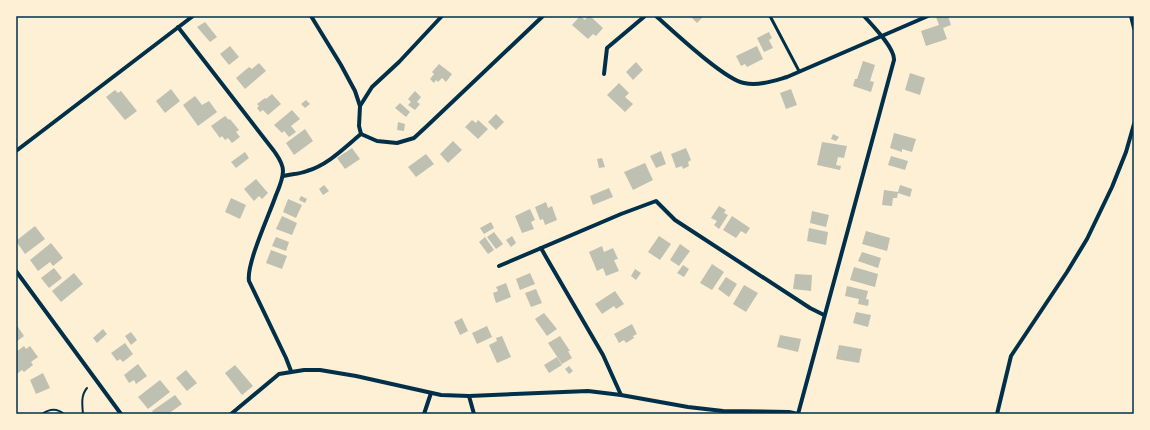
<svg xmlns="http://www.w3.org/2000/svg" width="1150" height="430" font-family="Roboto,sans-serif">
	<rect width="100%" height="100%" fill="#fdf0d5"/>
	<g fill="#bec0b2">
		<path d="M580 16 585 20 588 16H590L603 28 596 36 593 34 588 39 572 25Z"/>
		<path d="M690 16H704L697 23Z"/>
		<path d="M940 16H948L951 25 943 28 947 39 926 46 921 31 939 25 936 17Z"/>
		<path d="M205 22 217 37 210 42 197 27Z"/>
		<path d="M769 32 772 38 769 40 773 48 764 52 757 38Z"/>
		<path d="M230 46 239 57 229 65 220 54Z"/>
		<path d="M757 46 763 59 747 67 745 64 741 66 736 56Z"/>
		<path d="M863 61 875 65 870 81 874 82 871 92 853 86 855 79H857Z"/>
		<path d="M636 62 643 70 633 80 626 72Z"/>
		<path d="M259 63 266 71 245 89 236 78 249 67 252 69Z"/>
		<path d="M439 64 452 74 446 82 442 78 438 82 436 80 434 83 430 79 434 74 432 72Z"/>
		<path d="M910 73 925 78 920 95 905 90Z"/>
		<path d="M619 83 629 93 625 97 633 104 625 112 607 95Z"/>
		<path d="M171 89 180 101 165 113 156 101Z"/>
		<path d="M791 89 797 105 786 109 780 93Z"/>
		<path d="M115 90 118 93 121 91 137 111 125 120 106 97Z"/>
		<path d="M415 91 421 97 417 102 420 104 415 110 408 105 411 102 408 99Z"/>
		<path d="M272 94 281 104 268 115 263 110 260 112 257 108 259 106 257 104 265 98 266 99Z"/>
		<path d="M195 96 202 105 209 101 217 112 198 126 183 105Z"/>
		<path d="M306 100 310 104 305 108 301 104Z"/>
		<path d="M400 103 410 112 406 117 395 108Z"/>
		<path d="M292 110 300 119 291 126 296 132 289 137 284 131 282 133 274 125Z"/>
		<path d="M496 114 504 122 496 130 488 122Z"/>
		<path d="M225 116 229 120 230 119 239 130 236 132 240 137 232 143 228 138 225 140 222 136 220 138 211 126Z"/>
		<path d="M472 120 476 123 478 120 488 129 478 139 465 127Z"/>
		<path d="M398 122 405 124 404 131 397 130Z"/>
		<path d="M305 129 313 141 294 155 286 143Z"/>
		<path d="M894 133 916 139 912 152 902 149V152L890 148Z"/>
		<path d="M833 134 839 137 836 141 831 139Z"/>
		<path d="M453 141 462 150 448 163 440 154Z"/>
		<path d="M822 142 847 146 844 158 838 157 836 165 841 166 840 170 817 165Z"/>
		<path d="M352 148 360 159 345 169 337 158Z"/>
		<path d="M686 148 691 160 688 162 689 166 683 169 682 166 676 168 671 154Z"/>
		<path d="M661 151 666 164 656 168 650 156Z"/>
		<path d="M245 152 249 158 236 168 231 162Z"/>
		<path d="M426 154 434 164 416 177 408 167Z"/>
		<path d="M891 156 908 161 905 170 888 165Z"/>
		<path d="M602 158 605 167 599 168 597 159Z"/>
		<path d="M645 163 653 180 633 190 624 172Z"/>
		<path d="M256 179 268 193 262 199 259 196 254 201 244 189Z"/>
		<path d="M324 185 329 191 323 195 319 189Z"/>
		<path d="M900 185 912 189 910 197 898 193 897 198H893L892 206 882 205 884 190 898 192Z"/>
		<path d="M609 188 613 197 593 205 590 196Z"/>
		<path d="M301 196 307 199 305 203 299 200Z"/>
		<path d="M231 198 246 205 240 219 225 212Z"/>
		<path d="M288 199 302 205 296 218 283 212Z"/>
		<path d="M546 202 548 208 552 206 557 220 545 225 543 219 540 220 535 207Z"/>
		<path d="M719 206 726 210 724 213 728 215 719 229 714 225 717 221 711 218Z"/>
		<path d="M530 209 535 220 531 222 534 229 522 233 515 216Z"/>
		<path d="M812 211 829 215 826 227 810 223Z"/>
		<path d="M282 216 297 223 292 235 276 229Z"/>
		<path d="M732 216 750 228 746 234 741 231 736 238 723 230Z"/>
		<path d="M491 222 494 228 484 234 480 228Z"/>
		<path d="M35 226 45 239 25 254 16 241Z"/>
		<path d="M809 228 828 232 826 245 807 241Z"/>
		<path d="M866 231 890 238 887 251 862 244Z"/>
		<path d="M494 232 503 244 496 249 487 237Z"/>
		<path d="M512 236 516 243 511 247 506 240Z"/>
		<path d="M659 236 671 244 660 260 648 252Z"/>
		<path d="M276 237 289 242 286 251 272 246Z"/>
		<path d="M485 237 494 250 488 254 479 242Z"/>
		<path d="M51 243 63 258 53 266 50 262 38 271 30 260Z"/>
		<path d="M680 244 690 251 679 266 670 260Z"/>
		<path d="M602 246 604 252 613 248 618 259 614 260 619 271 606 276 603 268 597 271 589 252Z"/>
		<path d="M271 250 287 256 282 269 266 263Z"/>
		<path d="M862 252 881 258 878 268 858 261Z"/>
		<path d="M712 264 724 272 712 290 700 283Z"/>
		<path d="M683 265 689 269 684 277 677 273Z"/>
		<path d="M854 267 878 274 875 287 850 280Z"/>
		<path d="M54 268 62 278 49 288 41 278Z"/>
		<path d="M635 269 641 273 636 280 631 276Z"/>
		<path d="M74 273 83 284 61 302 52 291Z"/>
		<path d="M530 273 535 284 520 290 516 279Z"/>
		<path d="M795 274 812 275 811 291 793 289Z"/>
		<path d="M726 277 737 284 729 297 718 289Z"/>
		<path d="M506 283 511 297 496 303 493 293 498 291 496 287Z"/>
		<path d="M744 285 758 293 746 312 733 304Z"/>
		<path d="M847 286 868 291 866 299 869 300 868 306 858 304 859 299 845 296Z"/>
		<path d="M536 289 542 303 531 307 525 293Z"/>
		<path d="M615 291 624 304 616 309 614 306 602 314 595 304Z"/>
		<path d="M856 312 871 315 868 327 853 323Z"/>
		<path d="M544 313 557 329 547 336 535 319Z"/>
		<path d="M462 318 468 331 460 335 454 322Z"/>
		<path d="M16 324 24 336 16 342Z"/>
		<path d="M632 324 637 334 633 336 634 338 626 343 624 340 619 343 614 334Z"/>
		<path d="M487 326 492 337 477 344 472 333Z"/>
		<path d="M103 329 107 334 97 343 93 338Z"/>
		<path d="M131 332 137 340 131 345 125 336Z"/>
		<path d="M780 335 801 339 798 352 777 347Z"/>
		<path d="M502 336 511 357 497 363 489 345 497 341 496 338Z"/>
		<path d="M560 336 570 351H568L572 358 562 364 548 343Z"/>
		<path d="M125 343 133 354 123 362 120 359 117 361 111 353Z"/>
		<path d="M839 345 862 349 859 363 836 359Z"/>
		<path d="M24 346 26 349 30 346 38 357 31 362 33 365 24 372 22 370 18 373 16 371V366L18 365 16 363V352Z"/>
		<path d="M557 357 562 365 549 373 544 365Z"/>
		<path d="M138 364 147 376 136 384 134 380 129 383 124 375Z"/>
		<path d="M235 365 253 386 242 395 225 373Z"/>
		<path d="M569 366 573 371 569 374 565 369Z"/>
		<path d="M186 370 197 383 187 391 176 378Z"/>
		<path d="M43 373 50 388 36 394 30 380Z"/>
		<path d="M160 380 170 392 148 409 138 397Z"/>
		<path d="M175 395 182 404 168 414H154L152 411Z"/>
	</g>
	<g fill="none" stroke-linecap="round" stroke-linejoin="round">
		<g stroke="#003049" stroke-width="2">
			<path d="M42 414C49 409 57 408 64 414"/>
			<path d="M83 414C82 404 81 395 87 388"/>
		</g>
		<path stroke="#003049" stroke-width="3" d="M770 16 799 71"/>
		<g stroke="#003049" stroke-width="4">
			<path d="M311 16 341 65 355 91 360 106 359 126 361 134 377 141 397 143 414 138 427 126 543 16"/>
			<path d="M656 16C673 31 725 80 744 83 759 86 773 81 787 77L928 16"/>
			<path d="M1131 16 1134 28"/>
			<path d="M178 27 274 151C278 157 283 163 283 171 283 179 279 188 276 195 270 213 246 264 249 281L286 358 291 371"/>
			<path d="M604 74 607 48 645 16"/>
			<path d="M360 106 372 87 399 62 442 16"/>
			<path d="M16 151 193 16"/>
			<path d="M283 176C291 174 300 174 307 171 328 165 345 147 361 134"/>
			<path d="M541 248 546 257 603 355 621 395"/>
			<path d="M499 266 621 214 656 201 675 220 810 308 824 315"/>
			<path d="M16 271 121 414"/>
			<path d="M469 396 474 414"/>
			<path d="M231 414 279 374 304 370H320L356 376 441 395 469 396 588 391 621 395 688 407 723 411 789 412 798 414"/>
			<path d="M424 414 431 393"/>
			<path d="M798 414 894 60C895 48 872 25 864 16"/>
			<path d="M997 414 1011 356 1067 272 1087 239 1112 187 1126 152 1134 124"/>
		</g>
	</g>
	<rect width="1150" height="430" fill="none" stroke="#fdf0d5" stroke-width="34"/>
	<rect x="17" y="17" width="1116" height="396" fill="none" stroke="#003049" stroke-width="1.5"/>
</svg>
